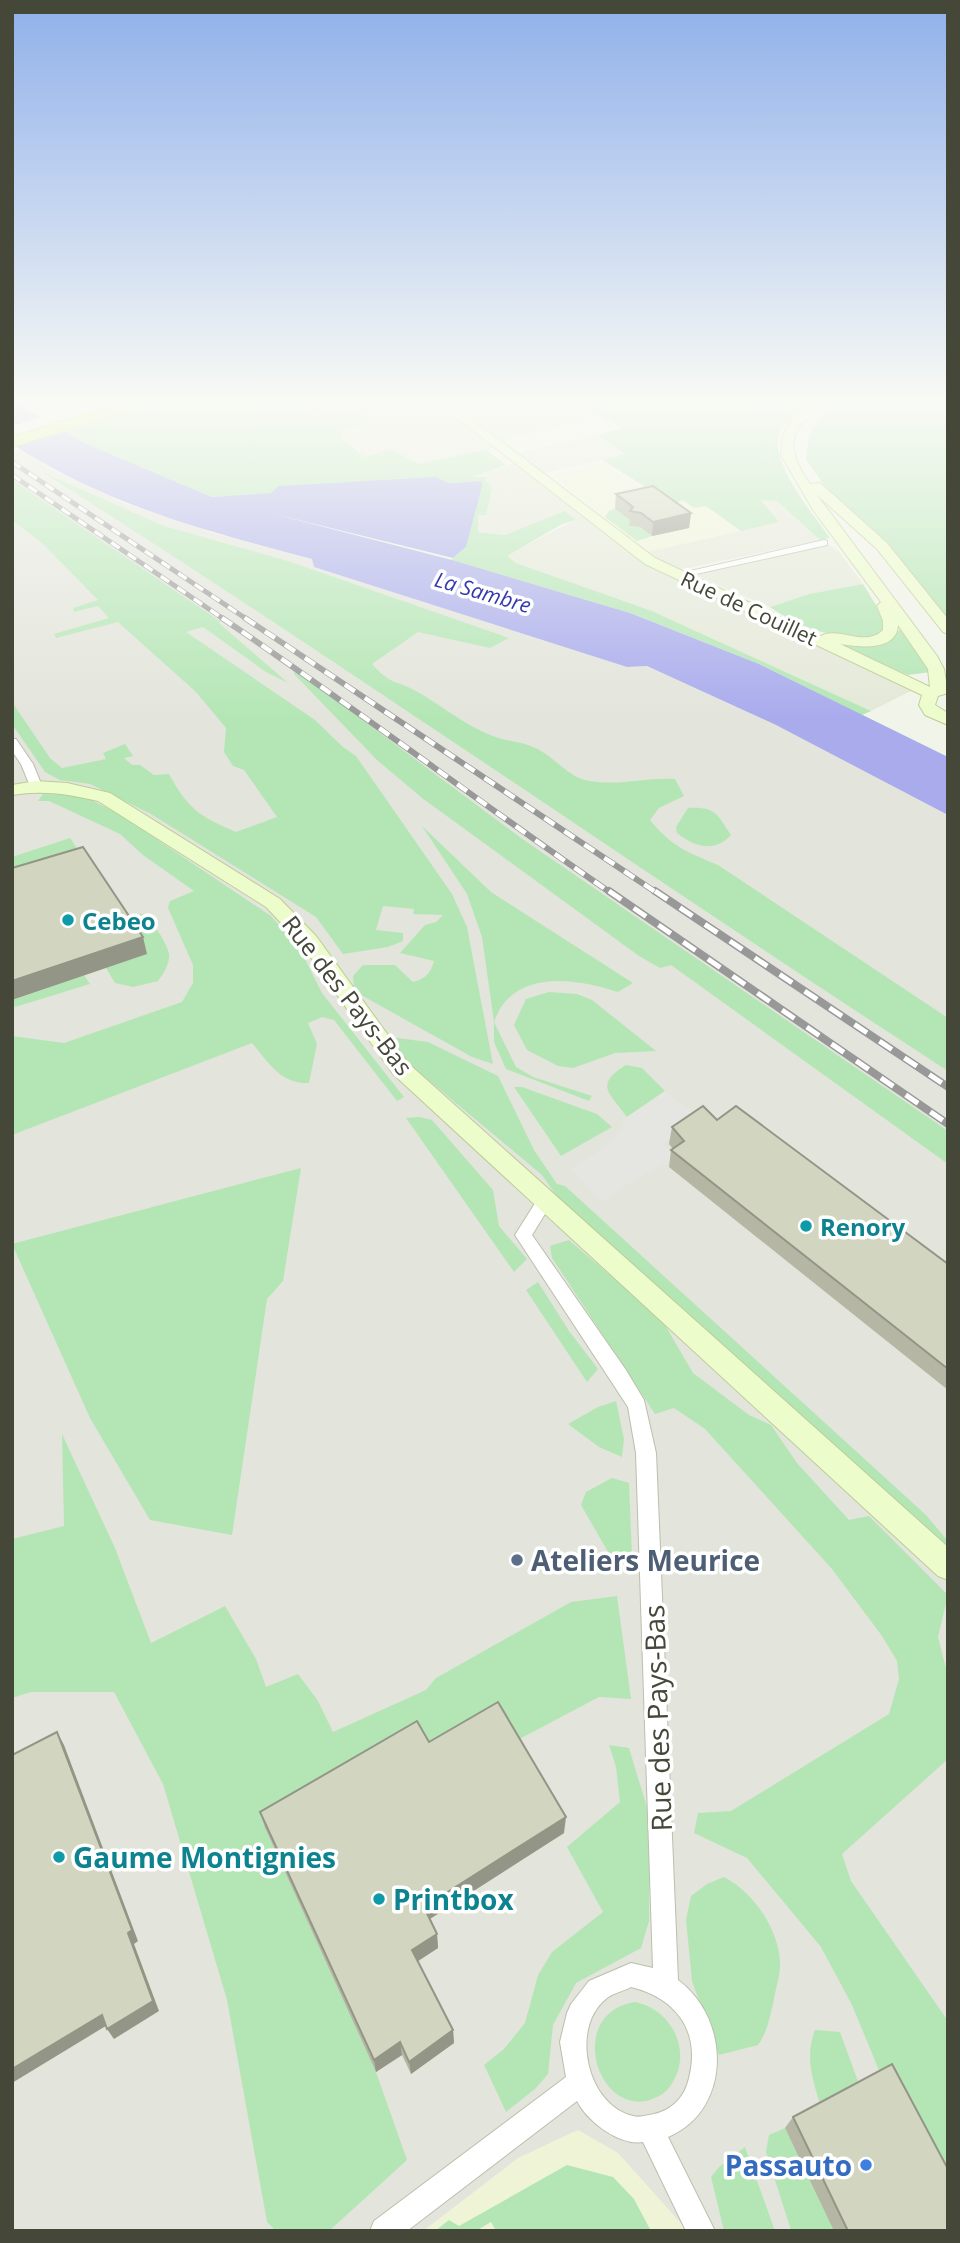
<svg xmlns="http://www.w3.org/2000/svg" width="960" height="2243" font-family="'Open Sans',sans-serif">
	<rect width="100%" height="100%" fill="#f1f4e9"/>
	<g fill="#e4e8d8">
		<path d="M312 404H438L495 447 470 455 418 464 391 449 364 457 343 440 341 431 370 421 358 409 316 416 305 405Z"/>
		<path d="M452 404H580L600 417 501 440Z"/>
		<path d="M598 435 626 454 542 474 518 453Z"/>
		<path d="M517 462 652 565 915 689 871 711 652 611 516 563 506 556 575 520 565 512 505 535 477 532 478 515 492 490 485 478 486 476 468 478Z"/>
		<path d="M761 499 777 501 820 540 678 570 647 552 778 522Z"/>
		<path d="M829 545 839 552 863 584 809 594 770 607 694 575Z"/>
	</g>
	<g fill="#f0f4d6">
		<path d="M597 464H604L640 489 647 488 706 506 741 531 647 552 553 475Z"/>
		<path d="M578 2130 618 2153 689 2231H423L518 2158Z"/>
	</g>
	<path fill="#e3e4db" d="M22 450 48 467 124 503 213 533 312 559 314 567 627 667 647 666 776 725 948 815V2231H688L618 2153 578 2130 518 2158 423 2231H12V452Z"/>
	<g fill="#b4e6b5">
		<path d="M150 404H312L306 406 316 416 358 409 371 422 341 431 343 440 364 457 391 449 418 464 486 450 506 465 471 477H489L485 479 492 488 486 515H478V532L505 535 565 511 576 520 562 524 507 556 516 563 652 611 871 711 862 715 759 664 630 613 451 560 466 547 480 481 212 497 82 442 65 432Z"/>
		<path d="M580 404H809C800 410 785 420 780 430 766 459 814 515 830 538L820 540 777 501 761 500 779 522 741 531 706 506 694 508 683 500 673 504 602 460 625 454 598 435 622 428Z"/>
		<path d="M841 404H948V619L900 560 869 526 832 496 806 460C808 433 814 414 841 404Z"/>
		<path d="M42 472 164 526 288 561 509 638 490 648 418 632 372 664C392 686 394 679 416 691 441 705 463 724 490 735 506 742 525 741 541 751 555 759 569 776 585 780 616 787 645 777 675 779L684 796 659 808 650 820C672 847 687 852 718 865L948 1018V1071C644 874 348 666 42 472Z"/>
		<path d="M12 480 221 622 219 623 288 683 266 672 203 627 186 632 315 720 343 747 356 756 452 894 467 927 493 1064 472 1057 354 991 353 976 363 965H395L413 982C425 979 431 973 434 961L400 953 425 925 436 922 443 915 413 914 414 909 383 906 376 930 403 933V941L388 947 343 954 316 917 151 814 90 784 60 780 45 772 12 724V702L50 758 62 768 106 759 103 753 125 744 133 756 124 758 132 765H140L154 775 169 774C189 810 199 816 236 832L277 817 244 770 233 766 224 752 226 728 196 692 118 622 56 638 54 634 109 618 98 606 74 612 73 608 98 600 42 543 12 520Z"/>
		<path d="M615 509 632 521 630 526 640 527 652 536 637 541 605 517 609 511Z"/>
		<path d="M863 584 887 623 877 637C836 639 805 631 770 607L809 594Z"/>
		<path d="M899 630H904L931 672 908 675 837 643 891 639Z"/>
		<path d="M294 669 521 838 948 1131V1164L671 965 660 968 639 956 422 798 377 760 294 674Z"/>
		<path d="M43 794 83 796 119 814 271 916 300 949 322 993 404 1097 397 1101 334 1020 322 1017 308 1023 317 1044 309 1083C281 1084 269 1063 252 1043L12 1135V1036L64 1043 182 1002 193 983V965L168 908 170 901 194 891 143 855 120 834 49 801H38Z"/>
		<path d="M688 808C715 806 717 814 731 835 715 853 694 847 677 833L676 827Z"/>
		<path d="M422 826 491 892 633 983 618 992C575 978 513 968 494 1022L516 1067 533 1077 592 1096 589 1101 506 1069 494 1042V1022L482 937 467 894Z"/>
		<path d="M70 838 87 863 12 887V857Z"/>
		<path d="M144 914C151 918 168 945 169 954 170 964 163 974 158 981L133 987 115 983 106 968 146 954 121 915Z"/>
		<path d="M84 975 90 984 15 1007 13 1000Z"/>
		<path d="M549 992 577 994 592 1000 656 1051 615 1053 573 1068 558 1066 527 1050 514 1025 526 999Z"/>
		<path d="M390 1037 428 1042 498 1076 534 1150 557 1184 565 1186 926 1515 948 1541V1547L558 1198 542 1175 402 1058Z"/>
		<path d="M626 1065 642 1068 665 1091 627 1117C609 1092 594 1085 626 1065Z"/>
		<path d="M514 1087H522L597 1114 612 1127 561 1156Z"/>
		<path d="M419 1117 432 1120 493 1190 499 1226 527 1259 514 1272 406 1118Z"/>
		<path d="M301 1168 283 1281 267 1299 232 1535 150 1520 90 1418 12 1244Z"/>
		<path d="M569 1240 662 1320 693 1373 749 1415 771 1425 797 1463 849 1520 869 1516 948 1595 938 1637 948 1676V1759L842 1854 851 1881 948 2021V2202L881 2075 852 2005 821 1947 747 1858 694 1833 698 1813 731 1811 889 1714 899 1679 897 1661 882 1636 832 1569 705 1429 674 1408 655 1414 552 1258 550 1246Z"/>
		<path d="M538 1282 569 1331 598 1369 587 1382 526 1290Z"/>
		<path d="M616 1401 624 1439 622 1457 599 1447 568 1424 598 1407Z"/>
		<path d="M62 1434 115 1548 151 1643 225 1606 256 1659 266 1687 298 1674 318 1701 333 1732 426 1690 436 1678 571 1602 617 1596 631 1699 599 1697 508 1745 265 1828 376 2072 407 2160 329 2231H276L267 2222 227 2000 163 1784 114 1692H31L12 1698V1539L64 1526Z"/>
		<path d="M612 1478 629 1483 632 1556 611 1557 581 1505 586 1492Z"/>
		<path d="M609 1745 629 1748 649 1814V1921L641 1948 576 1983 553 2025 548 2074 536 2088 506 2112 484 2065 504 2049 525 2023 538 1975 552 1952 603 1912 567 1847 620 1802 616 1767Z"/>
		<path d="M724 1877C753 1892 778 1928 780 1961 781 1973 776 1987 774 1999 770 2016 768 2031 758 2045L719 2055 692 1981 686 1920 691 1896 707 1884Z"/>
		<path d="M635 2002C671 2009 694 2051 671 2085 666 2093 658 2097 650 2100 596 2116 566 2013 635 2002Z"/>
		<path d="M815 2030 840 2032 860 2087 820 2104C812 2078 805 2056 815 2030Z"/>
		<path d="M785 2128 836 2231 791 2230 766 2152 769 2135Z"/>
		<path d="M745 2147 775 2231H724L711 2177 719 2167Z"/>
		<path d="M567 2165 613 2177 634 2199 651 2231H496L491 2222 476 2231H435L449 2220 459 2226Z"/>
	</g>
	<path fill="#e5e6e1" d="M665 1091 701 1119 662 1144 680 1157 639 1177 602 1202 571 1169 613 1141 627 1117Z"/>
	<path fill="#a9abed" d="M12 404H18L82 442 212 497 271 493 279 486 436 477 448 483 481 481 482 486 466 547 453 558 270 513 452 560 630 613 759 664 948 757V815L776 725 647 666 627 667 314 567 312 559C203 530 108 506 12 444Z"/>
	<path fill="#f1f4e9" d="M44 416 69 430 12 448V426Z"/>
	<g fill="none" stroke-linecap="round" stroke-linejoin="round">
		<g stroke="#bbbfac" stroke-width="2">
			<g id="street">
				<path d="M824 540 827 541V545L678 578 673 575Z"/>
				<path d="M12 739H16L33 764 42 786 40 789 36 790 30 786 21 764 12 751Z"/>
				<path d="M545 1195 551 1197 553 1201 532 1235 626 1370 644 1400 656 1453 678 1980C731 2019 732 2110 668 2137L715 2231H686L643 2142C619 2146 587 2121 577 2101L407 2231H370L374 2221 566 2077 560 2042 567 2013 571 2004 589 1981 631 1963 653 1968 636 1453 628 1407 515 1235 539 1197ZM631 1987C676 1998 701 2031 689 2078 685 2096 673 2110 654 2114 648 2115 640 2118 633 2116 587 2106 569 2027 607 1998 613 1993 624 1991 631 1987Z"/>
			</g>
		</g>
		<g stroke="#bccc97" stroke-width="2">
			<g id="secondary">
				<path d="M439 404H452L655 558 821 636C839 626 865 648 883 630V621L877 606 881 602 813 510 781 455 783 435 792 420 811 404H825C819 410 810 415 803 422 784 442 797 465 810 484L820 483 887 543 948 619V634L943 632 877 549 817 495 937 656 944 669 948 693 938 696 935 705 948 713V725L925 715 919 705 922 695 645 564ZM898 625 928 669 930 687 840 644C858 647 897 652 898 625Z"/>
				<path d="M36 781 67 783 110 793 280 899 316 936 409 1064 948 1547V1580L938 1576 393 1074 302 945 266 907 98 801C68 794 43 790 12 795V785Z"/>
			</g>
		</g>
		<g stroke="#bad741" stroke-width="2">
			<path id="highway" d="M117 404H140L138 407 12 447V437Z"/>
		</g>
		<use href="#street" fill="#fff" fill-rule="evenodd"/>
		<use href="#secondary" fill="#edfccb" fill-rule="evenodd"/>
		<use href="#highway" fill="#d9f771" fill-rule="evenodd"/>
		<g stroke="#989898" stroke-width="5">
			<g id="rail-far2">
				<path d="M12 462 248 620"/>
				<path d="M12 475 225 620"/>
			</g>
		</g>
		<g stroke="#989898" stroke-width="6">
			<g id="rail-far1">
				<path d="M222 618C354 707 480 803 611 893"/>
				<path d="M245 618 657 893"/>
			</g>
		</g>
		<g stroke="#989898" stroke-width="8">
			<g id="rail">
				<path d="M609 891 948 1124"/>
				<path d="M655 891 948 1087"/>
			</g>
		</g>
		<use href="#rail-far2" stroke="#fff" stroke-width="3.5" stroke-dasharray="10" stroke-linecap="butt"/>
		<use href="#rail-far1" stroke="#fff" stroke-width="4.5" stroke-dasharray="12" stroke-linecap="butt"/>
		<use href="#rail" stroke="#fff" stroke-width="5" stroke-dasharray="15" stroke-linecap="butt"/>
	</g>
	<g fill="#b5b7a4">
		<path d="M616 494 691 513 689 528 652 536 640 527 629 526 630 520 615 509Z"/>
		<path d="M717 1120 948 1264V1390L669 1167 671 1150 673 1149 669 1144 672 1127Z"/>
		<path d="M429 1742 564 1833 430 1919 437 1934 438 1948 417 1962 453 2030 454 2043 411 2074 402 2055 376 2072 265 1828 260 1812Z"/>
		<path d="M793 2117 948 2231H834L785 2128Z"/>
	</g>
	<g fill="#939586">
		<path d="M691 513 689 528 652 536 653 522Z"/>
		<path d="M143 937 147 954 12 1000V981Z"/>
		<path d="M57 1732 64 1745 138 1941 134 1944 159 2011 114 2039 107 2029 128 1933Z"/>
		<path d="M566 1817 564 1833 425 1922 424 1907Z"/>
		<path d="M437 1934 438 1948 413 1964 412 1950Z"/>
		<path d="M102 2015 109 2024 12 2083V2069Z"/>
		<path d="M453 2030 454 2043 411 2074 409 2062Z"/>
		<path d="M400 2042 402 2055 376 2072 374 2060Z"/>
	</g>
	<g fill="#d2d5bf" stroke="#939586" stroke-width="2">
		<path d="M653 486 691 513 653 522 641 513 630 511 633 507 616 494Z"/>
		<path d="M83 847 143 937 12 981V868Z"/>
		<path d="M703 1106 717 1120 736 1106 948 1264V1369L671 1150 684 1141 672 1127Z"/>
		<path d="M498 1702 566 1817 424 1907 437 1934 412 1950 453 2030 409 2062 400 2042 374 2060 260 1812 417 1721 429 1742Z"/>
		<path d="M57 1732 132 1930 128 1933 153 2001 107 2029 102 2015 12 2069V1755Z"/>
		<path d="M892 2064 948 2169V2231H848L793 2117Z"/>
	</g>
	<linearGradient id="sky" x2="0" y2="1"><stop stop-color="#8fb0ea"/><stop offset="0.56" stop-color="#f9faf5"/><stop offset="1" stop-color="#f9faf5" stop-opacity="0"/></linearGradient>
	<rect width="960" height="718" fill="url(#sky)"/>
	<g fill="#0f9aa8" stroke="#fff" stroke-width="2.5">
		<circle cx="68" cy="920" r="7"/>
		<circle cx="806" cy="1226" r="7"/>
		<circle cx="59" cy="1857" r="7"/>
		<circle cx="379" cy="1899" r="7"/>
	</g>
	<circle fill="#5c6f8a" stroke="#fff" stroke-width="2.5" cx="517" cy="1560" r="7"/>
	<circle fill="#3f7fe0" stroke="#fff" stroke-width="2.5" cx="866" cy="2165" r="7"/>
	<g text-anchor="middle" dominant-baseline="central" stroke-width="7" stroke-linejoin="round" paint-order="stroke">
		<g font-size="21" font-style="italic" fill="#3538af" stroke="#fff">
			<text transform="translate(483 592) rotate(16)">La Sambre</text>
		</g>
		<g font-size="21" fill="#454738" stroke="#fff">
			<text transform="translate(749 608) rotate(25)">Rue de Couillet</text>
		</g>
		<g font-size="24" font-weight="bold" fill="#0d838f" stroke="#fff" text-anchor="start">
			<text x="82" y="920">Cebeo</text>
			<text x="820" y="1226">Renory</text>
		</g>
		<g font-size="24" fill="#454738" stroke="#fff">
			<text transform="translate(348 995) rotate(52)">Rue des Pays-Bas</text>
		</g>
		<g font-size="28" font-weight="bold" fill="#4e5e75" stroke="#fff" text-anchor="start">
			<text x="531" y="1560">Ateliers Meurice</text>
		</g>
		<g font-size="28" fill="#454738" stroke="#fff">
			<text transform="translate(657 1718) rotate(-92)">Rue des Pays-Bas</text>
		</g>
		<g font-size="28" font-weight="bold" fill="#0d838f" stroke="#fff" text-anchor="start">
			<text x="73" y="1857">Gaume Montignies</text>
			<text x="393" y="1899">Printbox</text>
		</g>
		<g font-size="28" font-weight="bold" fill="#366cbe" stroke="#fff" text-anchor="end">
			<text x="852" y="2165">Passauto</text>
		</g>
	</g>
	<rect width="960" height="2243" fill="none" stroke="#454738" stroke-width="28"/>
</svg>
